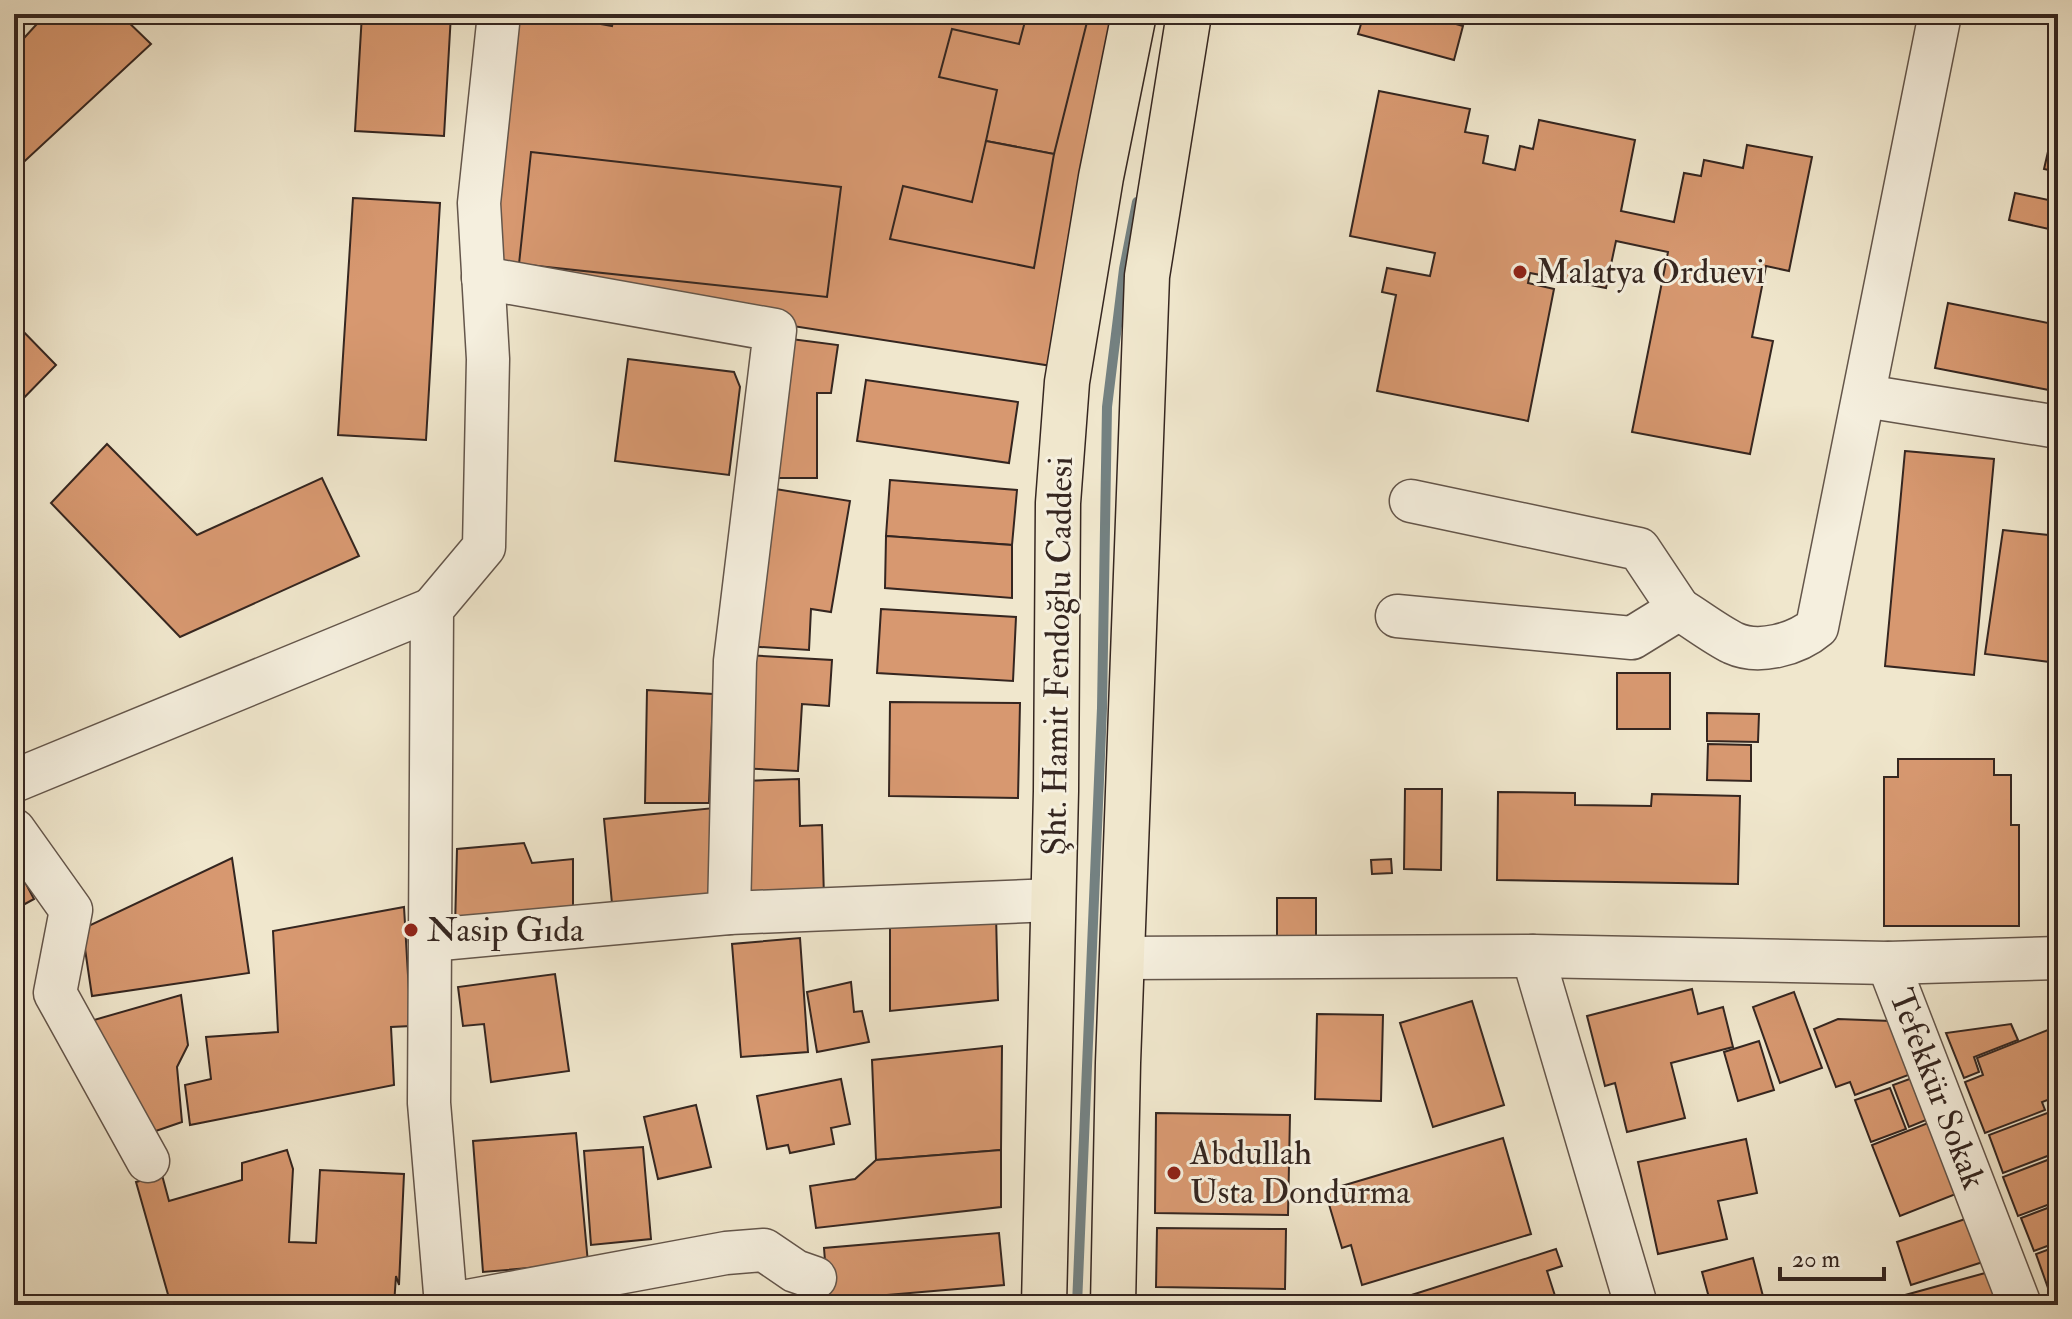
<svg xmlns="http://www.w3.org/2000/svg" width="2072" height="1319" font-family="'IM FELL Double Pica',serif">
	<rect width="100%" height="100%" fill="#f0e7cd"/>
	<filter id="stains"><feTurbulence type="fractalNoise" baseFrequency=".0025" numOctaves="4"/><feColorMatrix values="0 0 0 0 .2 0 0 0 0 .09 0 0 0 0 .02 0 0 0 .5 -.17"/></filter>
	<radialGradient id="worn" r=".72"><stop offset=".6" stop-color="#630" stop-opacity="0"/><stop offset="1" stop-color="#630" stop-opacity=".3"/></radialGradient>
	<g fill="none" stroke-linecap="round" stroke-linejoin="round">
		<path stroke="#748181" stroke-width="10" d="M1077 1305 1102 708 1107 407 1124 269 1137 202"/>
	</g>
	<g fill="#d79870" stroke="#352620" stroke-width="2">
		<path d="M46 14H120L151 44 14 171V49Z"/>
		<path d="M362 14H451L444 136 355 131Z"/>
		<path d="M510 14H547L612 26 615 14H1123L1052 366 483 278Z"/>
		<path d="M1027 14H1089L1054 154 986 141 997 90 939 77 952 29 1019 44Z"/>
		<path d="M1364 14H1421L1463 26 1454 60 1358 34Z"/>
		<path d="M1379 91 1470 109 1465 132 1488 136 1483 163 1515 170 1520 146 1533 149 1539 120 1635 140 1621 211 1674 222 1684 173 1701 176 1704 160 1743 168 1747 145 1812 157 1789 271 1766 266 1752 337 1773 341 1750 454 1632 432 1668 252 1616 241 1606 288 1530 273 1528 283 1554 289 1528 421 1377 391 1396 295 1382 292 1387 268 1430 276 1435 253 1350 236Z"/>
		<path d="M2053 130 2058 131V172L2044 169Z"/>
		<path d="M986 141 1054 154 1034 268 890 239 903 186 972 202Z"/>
		<path d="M531 152 841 187 827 297 519 264Z"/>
		<path d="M2015 193 2058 202V231L2009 220Z"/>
		<path d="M353 198 440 203 426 440 338 435Z"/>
		<path d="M1948 303 2058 325V369L2054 391 1935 368Z"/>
		<path d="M14 322 56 365 14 408Z"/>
		<path d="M791 339 838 345 831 393H817V478H773Z"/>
		<path d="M628 359 734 372 740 387 729 475 615 461Z"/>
		<path d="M866 380 1018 402 1009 463 857 441Z"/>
		<path d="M107 444 197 535 322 478 359 556 180 637 51 503Z"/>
		<path d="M1905 451 1994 459 1974 675 1885 666Z"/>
		<path d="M890 480 1017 490 1012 545 886 536Z"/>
		<path d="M763 487 850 501 831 612 811 609 809 650 744 646Z"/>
		<path d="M2003 530 2058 536V663L1985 654Z"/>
		<path d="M886 536 1012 545V598L885 588Z"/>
		<path d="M881 609 1016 617 1013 681 877 673Z"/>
		<path d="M745 655 832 660 829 706 802 704 798 771 738 768Z"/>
		<rect x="1617" y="673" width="53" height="56"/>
		<path d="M647 690 713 694 709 803H645Z"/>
		<path d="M890 702 1020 703 1018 798 889 796Z"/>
		<path d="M1707 713 1759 714 1758 742 1707 741Z"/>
		<path d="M1708 744 1751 745V781L1707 780Z"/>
		<path d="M1898 759H1994V775H2011V825H2019V926H1884V777H1898Z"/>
		<path d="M799 779 800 826 822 825 824 898 745 899 743 781Z"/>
		<path d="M1405 789H1442L1441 870 1404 869Z"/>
		<path d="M1498 792 1575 793V805L1651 806 1652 794 1740 796 1738 884 1497 880Z"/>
		<path d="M714 808 723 903 613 914 604 819Z"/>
		<path d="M524 843 532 863 573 859V920L455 928 457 849Z"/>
		<path d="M232 858 249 973 92 996 82 929Z"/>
		<path d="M1391 859 1392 873 1372 874 1371 860Z"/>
		<path d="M14 861 34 899 14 910Z"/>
		<rect x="1277" y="898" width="39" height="45"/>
		<path d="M404 907 411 1026 391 1027 394 1085 190 1125 185 1085 211 1079 206 1037 278 1032 273 931Z"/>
		<path d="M996 914 998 1000 890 1011V918Z"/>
		<path d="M800 938 808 1052 741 1057 732 944Z"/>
		<path d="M555 974 569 1071 491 1082 484 1024 463 1026 458 987Z"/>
		<path d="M851 982 854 1012 862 1011 869 1042 817 1052 807 992Z"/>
		<path d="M1692 989 1698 1014 1723 1007 1733 1047 1671 1063 1685 1118 1627 1132 1615 1083 1605 1086 1587 1016Z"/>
		<path d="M1794 992 1822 1068 1780 1083 1753 1007Z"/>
		<path d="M181 995 188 1045 177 1067 182 1122 147 1134 87 1022Z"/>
		<path d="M1472 1001 1504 1105 1433 1127 1400 1023Z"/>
		<path d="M1317 1014 1383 1015 1381 1101 1315 1099Z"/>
		<path d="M1838 1019 1891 1021 1911 1074 1855 1095 1850 1082 1836 1087 1814 1029Z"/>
		<path d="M2011 1024 2018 1040 1974 1057 1979 1072 1964 1078 1946 1033Z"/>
		<path d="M2058 1026V1096L2042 1102 2045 1110 1985 1133 1965 1082 1983 1075 1977 1058Z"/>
		<path d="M1759 1041 1774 1090 1738 1101 1724 1052Z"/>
		<path d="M1002 1046 1001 1150 876 1160 872 1060Z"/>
		<path d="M1915 1077 1931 1118 1909 1127 1893 1085Z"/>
		<path d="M841 1079 850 1124 831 1128 834 1144 790 1153 788 1145 767 1149 757 1096Z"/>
		<path d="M1890 1088 1906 1129 1871 1142 1855 1100Z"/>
		<path d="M696 1105 711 1167 658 1179 644 1117Z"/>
		<path d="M2058 1109V1152L2003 1173 1989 1135Z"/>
		<path d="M1156 1113 1290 1115 1288 1215 1155 1213Z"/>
		<path d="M1933 1121 1961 1192 1900 1216 1872 1145Z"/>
		<path d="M576 1133 588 1263 483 1272 473 1141Z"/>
		<path d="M1503 1138 1531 1234 1362 1285 1351 1245 1342 1248 1325 1191Z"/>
		<path d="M1746 1139 1757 1193 1718 1201 1727 1239 1658 1254 1638 1162Z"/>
		<path d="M643 1147 651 1239 591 1245 584 1151Z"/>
		<path d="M287 1150 293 1169 289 1242 316 1243 320 1170 404 1174 399 1285 396 1276 394 1305H171L136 1182 162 1175 169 1201 242 1180V1163Z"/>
		<path d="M1001 1150V1207L816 1228 810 1186 855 1179 876 1160Z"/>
		<path d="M2058 1156V1201L2018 1216 2003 1177Z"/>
		<path d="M2058 1204V1242L2034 1251 2021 1218Z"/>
		<path d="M1974 1216 1989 1260 1911 1285 1897 1242Z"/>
		<path d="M1157 1228 1286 1229 1285 1289 1156 1287Z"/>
		<path d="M999 1233 1004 1285 828 1300 824 1248Z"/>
		<path d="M2058 1246V1284L2048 1288 2036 1254Z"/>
		<path d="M1556 1249 1562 1266 1547 1271 1558 1305H1380Z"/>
		<path d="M1753 1258 1764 1300 1743 1305H1711L1702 1272Z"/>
		<path d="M1996 1270 2006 1305H1889L1887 1300Z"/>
	</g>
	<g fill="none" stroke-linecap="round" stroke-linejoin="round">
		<g stroke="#64564b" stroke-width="45">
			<g id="minor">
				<path d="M483 278 775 330 735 661 729 913"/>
				<path d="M1865 396 2058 427"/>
				<path d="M1679 609C1697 620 1715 634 1733 643 1759 655 1797 644 1817 627L1940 14"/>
				<path d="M1397 616 1632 638 1679 609 1639 549 1411 501"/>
				<path d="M14 781 432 609"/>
				<path d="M14 830 71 910 55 993 148 1161"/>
				<path d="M430 940 729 913 1053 900"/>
				<path d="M1533 956 1636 1305"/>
				<path d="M1122 958 1533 956 1888 963 2058 958"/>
				<path d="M1888 963 2020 1305"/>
				<path d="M446 1305 429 1103 432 609 484 547 488 359 479 203 499 14"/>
				<path d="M446 1305 726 1253 764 1250 795 1271 815 1278"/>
			</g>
		</g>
		<g stroke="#352620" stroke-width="47">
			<g id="major">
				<path d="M1044 1305 1056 791 1058 503 1067 382 1101 177 1134 14"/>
				<path d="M1113 1305 1118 1063 1147 276 1189 14"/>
			</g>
		</g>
		<use href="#minor" stroke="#f5efde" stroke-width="42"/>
		<use href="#major" stroke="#f0e7cd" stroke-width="44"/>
	</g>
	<g fill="#8f2418" stroke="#f5efde" stroke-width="3">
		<circle cx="1520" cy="272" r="8"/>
		<circle cx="411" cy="930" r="8"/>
		<circle cx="1174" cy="1173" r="8"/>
	</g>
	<g text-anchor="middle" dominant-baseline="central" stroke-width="6" stroke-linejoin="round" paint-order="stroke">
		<g font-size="34" fill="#352620" stroke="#f5efde" text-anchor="start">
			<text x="1536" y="272">Malatya Orduevi</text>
			<text x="427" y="930">Nasip Gıda</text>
			<text x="1190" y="1153">Abdullah<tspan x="1190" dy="39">Usta Dondurma</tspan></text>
		</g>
		<g font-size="34" fill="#352620" stroke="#f5efde">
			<text transform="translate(1058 656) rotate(-89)">Şht. Hamit Fendoğlu Caddesi</text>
			<text transform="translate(1937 1089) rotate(69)">Tefekkür Sokak</text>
		</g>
	</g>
	<rect width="2072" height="1319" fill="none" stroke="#f0e7cd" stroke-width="48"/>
	<rect x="16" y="16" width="2040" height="1287" fill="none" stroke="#352620" stroke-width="4"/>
	<rect x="24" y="24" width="2024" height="1271" fill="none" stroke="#352620" stroke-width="2"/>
	<path d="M1780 1267v12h104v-12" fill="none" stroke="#352620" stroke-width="4"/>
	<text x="1792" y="1267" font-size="24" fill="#352620" stroke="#f5efde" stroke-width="6" paint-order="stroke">20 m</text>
	<rect width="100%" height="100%" filter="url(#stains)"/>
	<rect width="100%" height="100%" fill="url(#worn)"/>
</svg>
